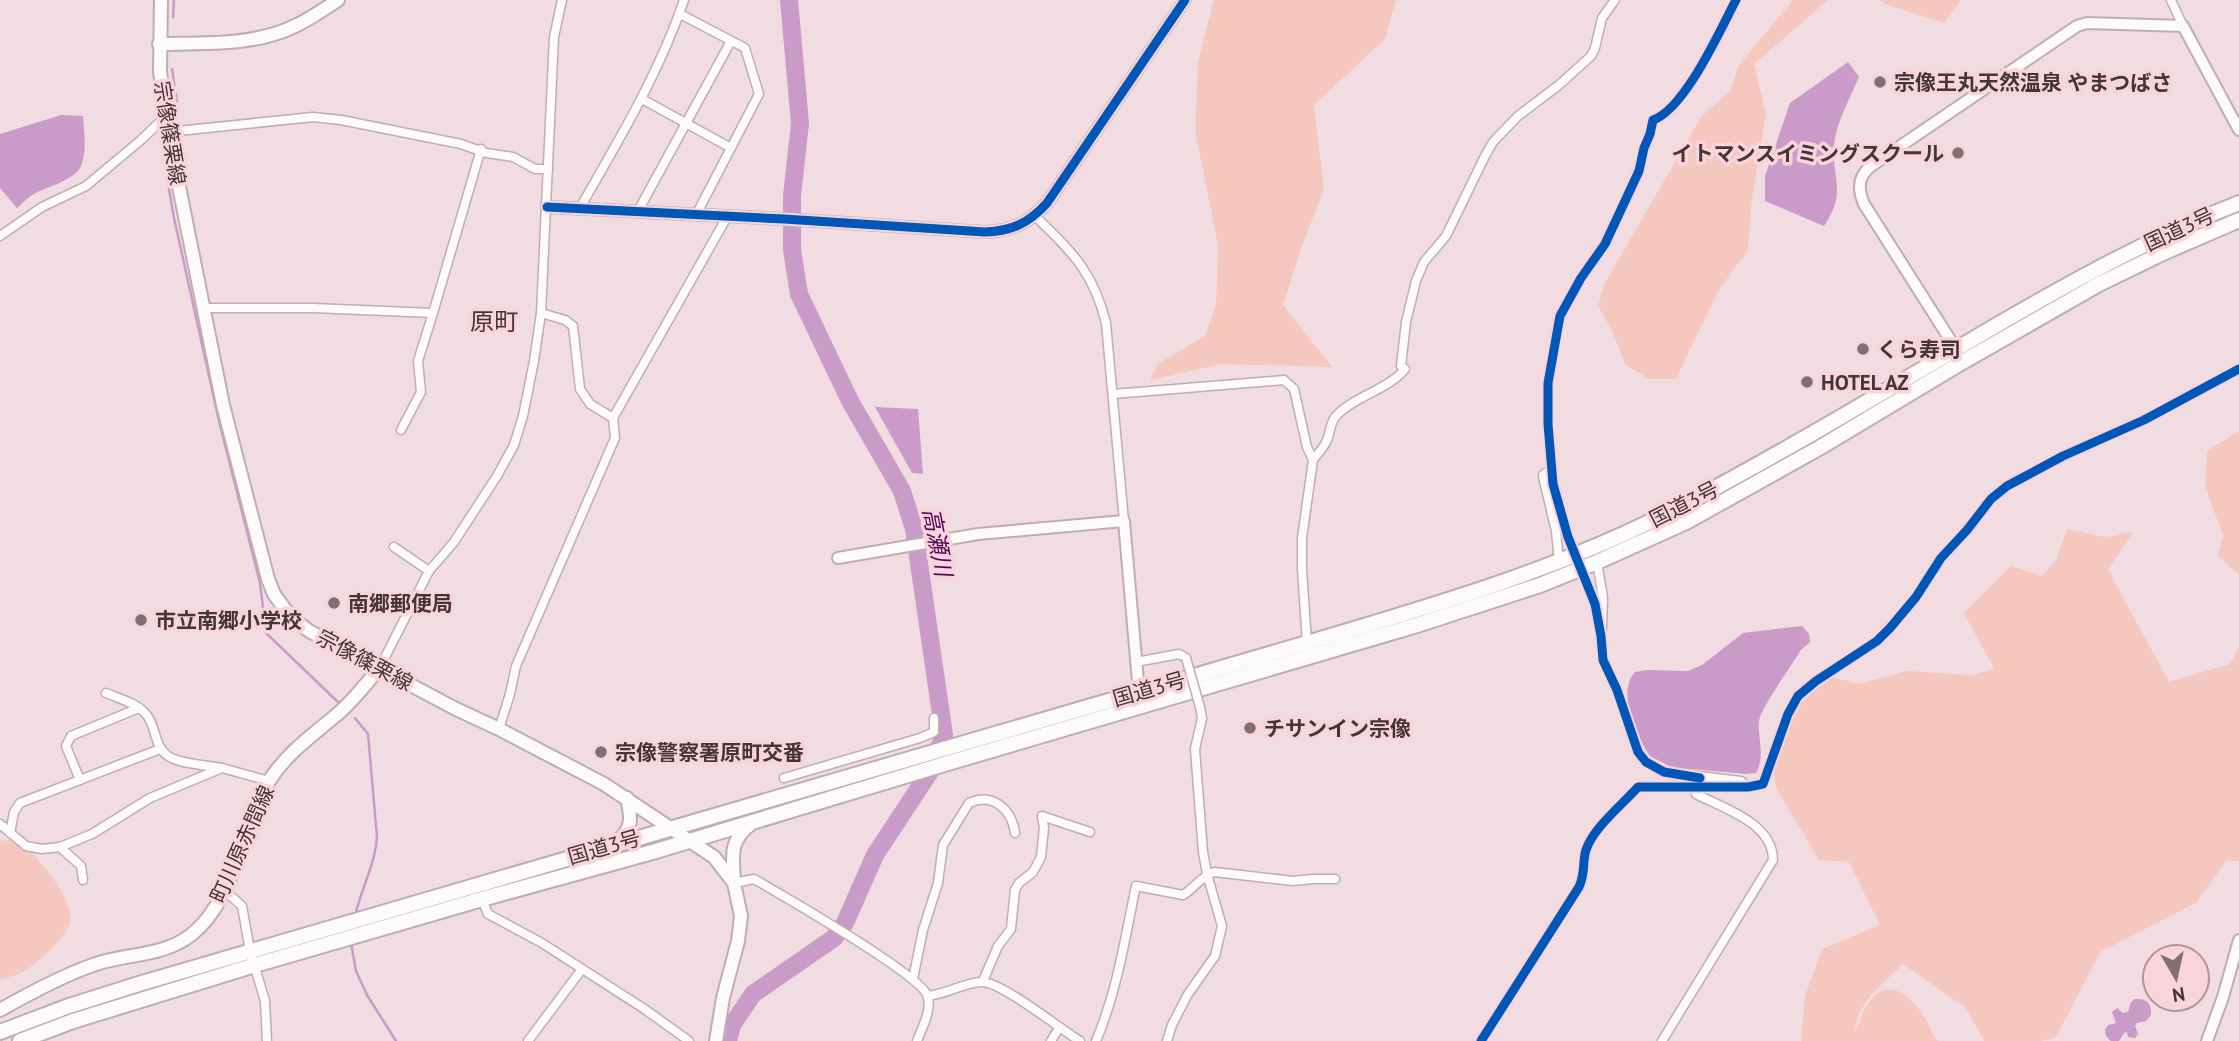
<svg xmlns="http://www.w3.org/2000/svg" width="2239" height="1041" font-family="'PT Sans','Noto Sans JP',sans-serif">
	<rect width="100%" height="100%" fill="#f1dce1"/>
	<g fill="#f4c8be">
		<path d="M1214 0H1396L1385 39 1314 105 1324 189 1301 249 1283 305 1332 367 1221 364 1150 380 1158 364 1205 336 1216 305 1218 245 1195 130 1198 62Z"/>
		<path d="M1793 0H1828L1754 64 1766 113 1752 199 1748 250 1718 291 1676 379H1649L1625 364 1612 330 1598 306 1605 283 1701 117 1730 91 1739 65Z"/>
		<path d="M1880 0H1961L1944 23 1885 4Z"/>
		<path d="M2239 431V575L2218 555 2223 535 2205 486 2207 451Z"/>
		<path d="M2067 529 2105 537 2133 532 2108 570 2169 682 2230 664 2239 647V861H2226L2196 903 2100 952 2056 1037 2040 1041H1984L1966 1008 1903 964C1884 983 1856 1003 1855 1032 1860 1023 1862 1011 1869 1002 1892 973 1915 1001 1928 1023 1932 1030 1932 1037 1939 1041H1801L1805 996 1822 949 1880 925 1849 862 1819 860 1776 788 1773 770 1792 712 1829 676 1859 684 1907 671 1972 675 1994 669 1964 613 2011 566 2042 576 2056 560Z"/>
		<path d="M13 839C19 843 26 847 31 852 45 866 74 902 70 922 68 936 34 967 21 973 15 976 7 977 0 979V841Z"/>
	</g>
	<g fill="#ca9ac8">
		<path d="M1848 62 1859 77C1850 98 1836 123 1834 145 1832 180 1847 192 1824 226L1765 201V176L1790 103Z"/>
		<path d="M61 115 83 116C84 131 87 152 81 166 74 181 48 186 34 194 28 197 23 203 17 208L0 188V134Z"/>
		<path d="M875 407 918 409 923 474 912 473Z"/>
		<path d="M1802 626 1809 634 1810 642 1801 650C1790 668 1767 699 1760 717 1755 733 1767 753 1756 773L1746 774 1679 768 1669 766 1650 756C1637 736 1616 693 1635 672L1648 670 1688 671 1702 665 1743 633Z"/>
		<path d="M2135 999C2146 998 2152 1003 2151 1015L2146 1021 2137 1023 2135 1026 2138 1034 2135 1038 2128 1037 2127 1032 2124 1033 2119 1041H2111L2106 1036 2105 1030 2108 1025 2116 1023 2112 1012 2117 1008 2123 1013 2128 1012 2131 1002Z"/>
	</g>
	<g fill="none" stroke-linecap="round" stroke-linejoin="round">
		<g stroke="#ca9ac8" stroke-width="2.5">
			<path d="M173 17 174 0"/>
			<path d="M172 69 178 109"/>
			<path d="M163 154 174 218 219 421 260 583 266 633 339 703"/>
			<path d="M355 718 368 734 377 837C375 865 361 889 355 916"/>
			<path d="M351 943 356 971 367 995 396 1041"/>
		</g>
		<path stroke="#ca9ac8" stroke-width="18" d="M728 1041 732 1025 753 994 834 938 845 923 875 855 931 770 944 735 914 529 902 491 850 401 799 294 792 250V196L800 123 789 0"/>
		<g stroke="#beaeb2" stroke-width="11">
			<g id="minor">
				<path d="M2171 0 2183 26"/>
				<path d="M680 14 745 48 759 94 696 215"/>
				<path d="M642 99 731 148"/>
				<path d="M168 132 313 117 341 120 461 144 486 153 513 157 535 169H548"/>
				<path d="M580 208C618 141 659 74 684 0"/>
				<path d="M638 211 731 41"/>
				<path d="M1035 216C1072 252 1093 271 1106 323L1124 521"/>
				<path d="M0 236 42 207 86 186 141 140 166 116"/>
				<path d="M204 308H313L433 313 481 149"/>
				<path d="M541 313 565 320 573 326 580 389 590 404 613 418"/>
				<path d="M1113 394 1284 380 1294 389 1307 447 1313 460 1302 538V569L1307 643"/>
				<path d="M401 430 421 392 418 361 433 313"/>
				<path d="M1313 460C1317 454 1323 449 1326 442 1331 433 1329 424 1336 416 1355 396 1389 389 1405 369L1401 366 1406 322 1416 281 1424 262 1446 236 1485 156 1493 142 1518 116 1559 85 1591 56 1595 48 1602 18 1615 0"/>
				<path d="M1552 468 1543 475 1544 481 1556 531 1559 562"/>
				<path d="M1568 537 1553 484 1548 424V383L1560 316 1581 278 1605 244 1639 171 1644 148 1650 134 1653 120C1685 109 1720 30 1736 0"/>
				<path d="M394 547 429 571"/>
				<path d="M1597 562 1603 598 1602 629"/>
				<path d="M1586 579 1595 604 1601 636 1603 660 1617 690 1638 752 1646 762 1664 772 1741 781 1748 787"/>
				<path d="M1136 662 1179 654 1186 658"/>
				<path d="M380 667 429 571 454 542 497 476 514 445 523 416 534 361 541 313 554 37 562 0"/>
				<path d="M106 693C118 698 136 703 145 713 157 725 153 746 168 756 179 764 207 765 222 768"/>
				<path d="M499 729 510 694 516 666 615 438 613 418 727 217"/>
				<path d="M784 778 920 738 934 732V718"/>
				<path d="M80 780 66 746 71 736 139 708"/>
				<path d="M0 824 26 846 42 849 60 847 92 834 150 798 222 768 269 781"/>
				<path d="M10 833 14 812 20 803 160 749"/>
				<path d="M60 847 81 866 83 880"/>
				<path d="M734 883 754 879C782 895 919 974 927 995 933 1008 922 1028 917 1041"/>
				<path d="M224 890 242 906 250 951 265 1001 267 1041"/>
				<path d="M482 899 488 914 542 943 643 1008 689 1041"/>
				<path d="M913 979 923 930 938 883 943 845 969 803C993 792 1012 810 1015 833"/>
				<path d="M983 981 998 946 1011 929 1015 890 1019 883 1033 872 1041 857 1044 828 1042 816 1090 832"/>
				<path d="M928 996C946 994 967 982 981 982 1001 981 1060 1029 1080 1041"/>
				<path d="M528 1041 582 969"/>
				<path d="M1051 1041 1059 1028"/>
				<path d="M1096 1041C1117 992 1125 938 1136 886L1183 895C1195 888 1201 876 1214 872L1293 881 1313 879H1335"/>
				<path d="M1167 1041 1172 1025 1188 994 1215 956 1222 926 1207 874 1203 852 1195 749 1202 718 1200 707"/>
				<path d="M1481 1041 1579 887C1586 871 1582 862 1586 850 1593 828 1623 804 1638 787H1748L1763 784 1788 714 1798 696 1816 681 1877 641 1890 628 1916 597 1941 558 1967 530 1991 499 2007 486 2063 456 2144 420 2239 369"/>
				<path d="M1662 1041 1773 860C1773 823 1723 808 1696 794L1695 787"/>
			</g>
		</g>
		<g stroke="#beaeb2" stroke-width="14">
			<g id="tertiary">
				<path d="M547 207 784 219 985 232C1012 231 1029 223 1047 203L1185 0"/>
				<path d="M1956 349 1864 204C1858 190 1857 177 1871 166L2077 26 2087 23 2183 26 2239 130"/>
				<path d="M838 558 978 534 1124 521 1139 693"/>
				<path d="M2207 1041 2223 997 2239 940"/>
			</g>
		</g>
		<g stroke="#beaeb2" stroke-width="16">
			<g id="secondary">
				<path d="M159 44C204 43 254 46 295 26 310 19 324 9 338 0"/>
				<path d="M0 1010C30 993 63 975 96 964 128 953 162 957 191 935 236 900 240 827 269 781 288 751 316 733 341 711 356 697 368 682 380 667"/>
			</g>
		</g>
		<g stroke="#beaeb2" stroke-width="16">
			<g id="primary">
				<path d="M161 0 160 71 168 132 223 405 268 579 274 594 284 608 293 619 309 631 456 709 499 729 604 784 714 857 734 883 741 916 738 941 723 998 716 1041"/>
				<path d="M615 843C633 828 632 820 627 798"/>
				<path d="M734 883C733 856 728 842 751 824"/>
			</g>
		</g>
		<g stroke="#beaeb2" stroke-width="18">
			<g id="trunk">
				<path d="M0 1032 69 1006 142 983 1307 643C1435 605 1564 568 1683 505 1776 456 1867 402 1958 348 2049 294 2140 242 2239 203"/>
				<path d="M20 1041 73 1021 255 965 482 899 656 851 948 763 1417 625 1540 585 1597 562 1688 521 1819 448 1959 364 2099 284 2165 252 2239 220"/>
			</g>
		</g>
		<use href="#minor" stroke="#fdfafa" stroke-width="8"/>
		<use href="#tertiary" stroke="#fdfafa" stroke-width="10"/>
		<use href="#secondary" stroke="#fdfafa" stroke-width="12"/>
		<use href="#primary" stroke="#fdfafa" stroke-width="12"/>
		<use href="#trunk" stroke="#fdfafa" stroke-width="14"/>
		<g stroke="#beaeb2" stroke-width="11" stroke-linecap="butt">
			<path id="minor-bridge" d="M1186 658 1200 707"/>
		</g>
		<use href="#minor-bridge" stroke="#fdfafa" stroke-width="8"/>
		<g stroke="#f9d4dc" stroke-width="13">
			<g id="cycleway">
				<path d="M547 207 784 219 985 232C1012 231 1029 223 1047 203L1185 0"/>
				<path d="M1700 778 1664 772 1646 762 1638 752 1617 690 1603 660 1601 636 1595 604 1568 537 1553 484 1548 424V383L1560 316 1581 278 1605 244 1639 171 1644 148 1650 134 1653 120C1685 109 1720 30 1736 0"/>
				<path d="M1481 1041 1579 887C1586 871 1582 862 1586 850 1593 828 1623 804 1638 787H1748L1763 784 1788 714 1798 696 1816 681 1877 641 1890 628 1916 597 1941 558 1967 530 1991 499 2007 486 2063 456 2144 420 2239 369"/>
			</g>
		</g>
		<use href="#cycleway" stroke="#0057b8" stroke-width="9"/>
	</g>
	<g fill="#816f73" stroke="#f9d4dc" stroke-width="2.5">
		<circle cx="1880" cy="82" r="7"/>
		<circle cx="1958" cy="153" r="7"/>
		<circle cx="1863" cy="349" r="7"/>
		<circle cx="1807" cy="382" r="7"/>
		<circle cx="334" cy="603" r="7"/>
		<circle cx="141" cy="620" r="7"/>
		<circle cx="1250" cy="728" r="7"/>
		<circle cx="601" cy="752" r="7"/>
	</g>
	<g text-anchor="middle" dominant-baseline="central" stroke-width="7" stroke-linejoin="round" paint-order="stroke">
		<g font-size="21" font-weight="bold" fill="#443538" stroke="#f9d4dc" text-anchor="start">
			<text x="1894" y="82">宗像王丸天然温泉 やまつばさ</text>
			<text x="1944" y="153" text-anchor="end">イトマンスイミングスクール</text>
			<text x="1877" y="349">くら寿司</text>
			<text x="1821" y="382">HOTEL AZ</text>
			<text x="348" y="603">南郷郵便局</text>
			<text x="155" y="620">市立南郷小学校</text>
			<text x="1264" y="728">チサンイン宗像</text>
			<text x="615" y="752">宗像警察署原町交番</text>
		</g>
		<g font-size="21" fill="#443538" stroke="#f9d4dc">
			<text transform="translate(170 133) rotate(81)">宗像篠栗線</text>
			<text transform="translate(2179 229) rotate(-25)">国道3号</text>
			<text transform="translate(1684 504) rotate(-27)">国道3号</text>
			<text transform="translate(365 660) rotate(28)">宗像篠栗線</text>
			<text transform="translate(1149 689) rotate(-16)">国道3号</text>
			<text transform="translate(242 844) rotate(-66)">町川原赤間線</text>
			<text transform="translate(604 847) rotate(-16)">国道3号</text>
		</g>
		<g font-size="23" font-style="italic" fill="#530759" stroke="#f9d4dc">
			<text transform="translate(938 542) rotate(79)">高瀬川</text>
		</g>
		<g font-size="24" fill="#443538" stroke="#f9d4dc">
			<text x="494" y="321">原町</text>
		</g>
	</g>
	<g transform="translate(2176 978) rotate(171)"><circle r="33" fill="#f9d4dc" stroke="#b1949a" stroke-width="2"/>
	<path d="M0-5L12 26L0 18L-12 26Z" fill="#816f73"/>
	<text y="-10" font-size="19" font-weight="bold" text-anchor="middle" fill="#443538">N</text>
	</g>
</svg>
